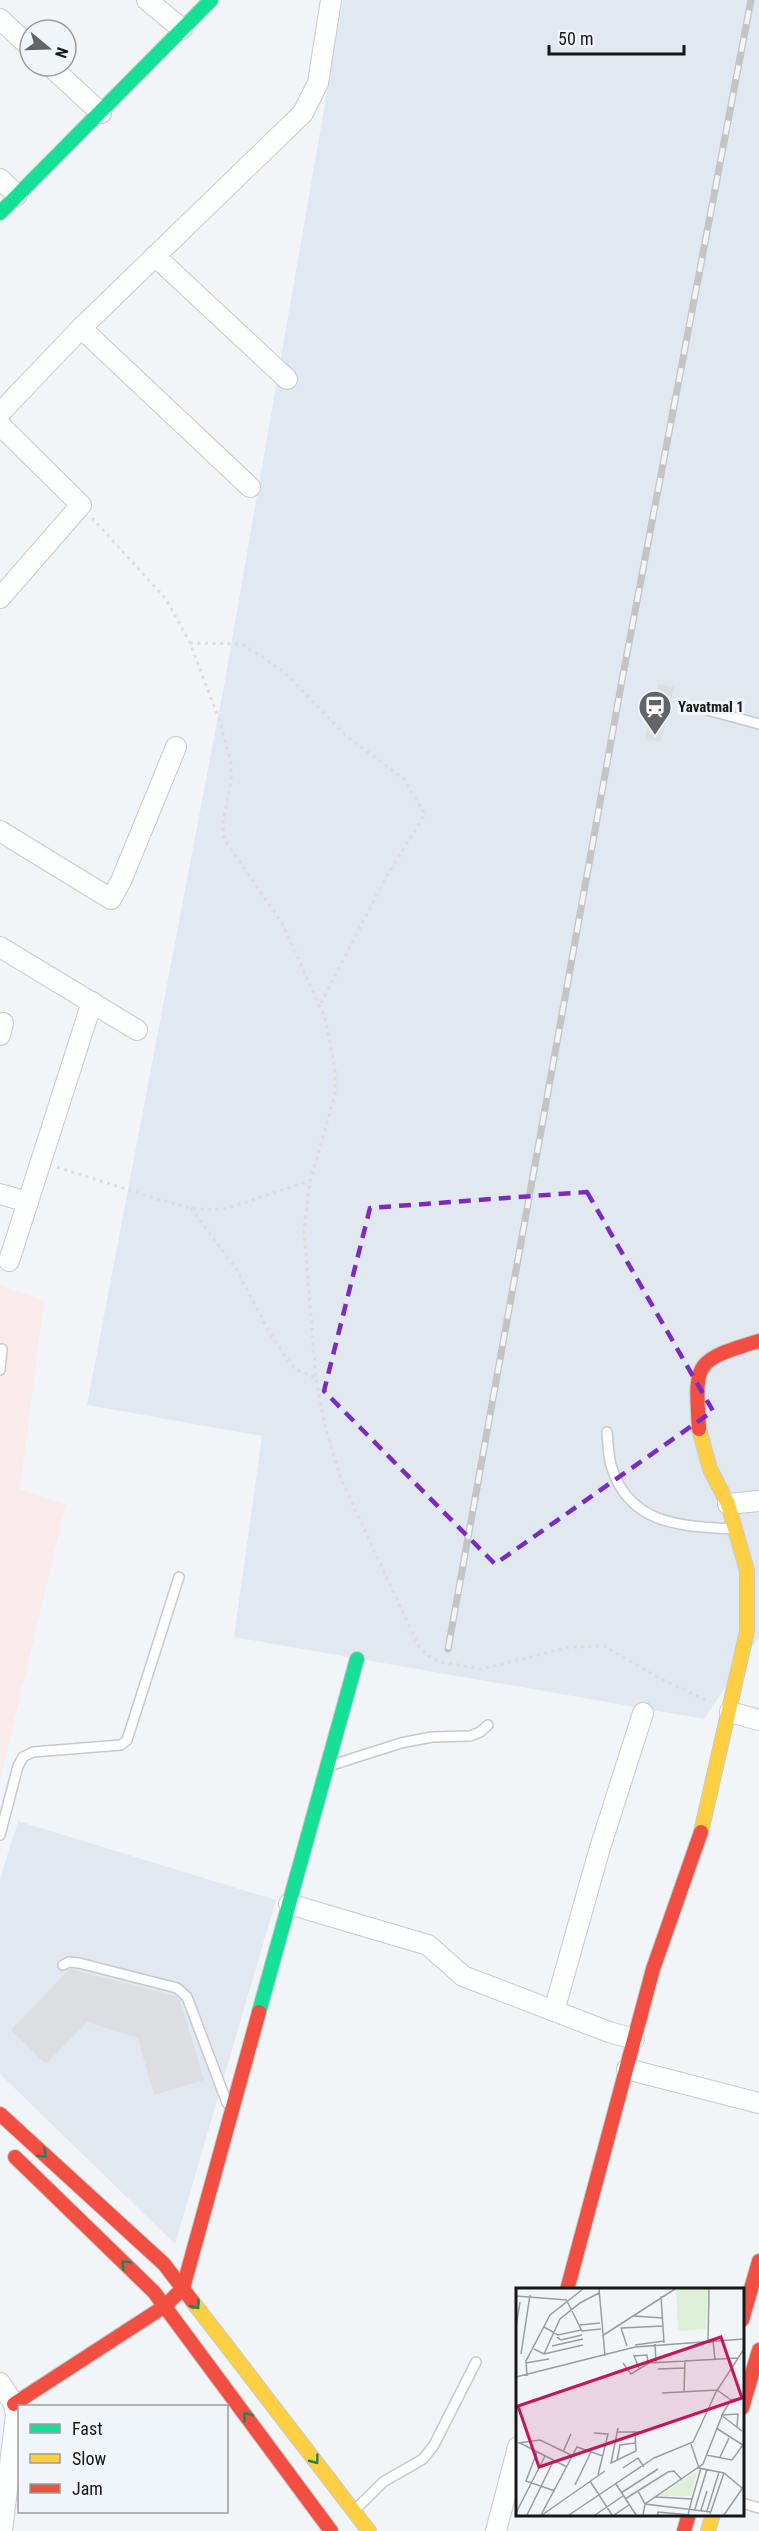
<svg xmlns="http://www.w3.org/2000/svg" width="759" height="2531" font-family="'Roboto Condensed',sans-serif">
	<rect width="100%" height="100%" fill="#f2f5f8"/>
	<g fill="#e1e8f0">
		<path d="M343 0H759V1637L704 1719 234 1637 262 1436 87 1405 225 680Z"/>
		<path d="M18 1821 276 1900 175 2244 0 2074V1879Z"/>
	</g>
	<path fill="#f9ebeb" d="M0 1286 44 1300 20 1489 66 1504 0 1781Z"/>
	<g fill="#dcdee1">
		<path d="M658 684 674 687 661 742 645 739Z"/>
		<path d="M70 1969 177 1997 180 2000 204 2080 154 2095 138 2038 87 2022 46 2064 11 2030Z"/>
	</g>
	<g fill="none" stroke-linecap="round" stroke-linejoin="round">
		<g stroke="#c7c9cb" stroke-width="12">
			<g id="lane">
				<path d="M707 710 759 724"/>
				<path d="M0 1370 2 1349"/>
				<path d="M607 1432C608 1443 608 1454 611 1465 628 1525 681 1526 733 1529"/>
				<path d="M332 1765 401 1743 432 1737 470 1736 480 1732 488 1725"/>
				<path d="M0 1835 18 1766 23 1757 33 1752 121 1745 127 1740 179 1577"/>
				<path d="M63 1965 69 1962 79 1963 177 1988 187 1997 227 2103"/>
				<path d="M742 2503 759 2508"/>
				<path d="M358 2507 383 2482 423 2459 434 2445 476 2362"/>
			</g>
		</g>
		<g stroke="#c7c9cb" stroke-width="22">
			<g id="street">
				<path d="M147 0 182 29"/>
				<path d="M0 19 30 47"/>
				<path d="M50 66 101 113"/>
				<path d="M0 179 17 195"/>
				<path d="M155 256 287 379"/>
				<path d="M81 328 250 487"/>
				<path d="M0 413 81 328 303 113 318 83 331 0"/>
				<path d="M0 425 81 505 0 598"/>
				<path d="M0 831 111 899 121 881 176 747"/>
				<path d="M0 947 137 1030"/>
				<path d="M0 1035 3 1023"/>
				<path d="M0 1194 28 1202"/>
				<path d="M9 1261 92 1002"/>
				<path d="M728 1504 759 1501"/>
				<path d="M730 1712 759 1720"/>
				<path d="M289 1904 428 1945 463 1976 609 2032 634 2039"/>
				<path d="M554 2011 599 1851 643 1713"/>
				<path d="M627 2069 759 2103"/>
				<path d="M0 2383 14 2404 16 2415 2 2531"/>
				<path d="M496 2531 518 2447"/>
			</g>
		</g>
		<g stroke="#c7c9cb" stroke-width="16">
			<g id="fast">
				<path d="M0 213 211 0"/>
				<path d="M259 2012 357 1659"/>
			</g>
		</g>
		<g stroke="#c7c9cb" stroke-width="16">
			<g id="slow">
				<path d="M699 1429 710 1469 728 1504 747 1571V1631L701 1832"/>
				<path d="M193 2302 369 2531"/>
				<path d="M708 2531 713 2514"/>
			</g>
		</g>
		<g stroke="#c7c9cb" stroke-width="16">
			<g id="jam">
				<path d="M699 1429C695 1362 693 1361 759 1341"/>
				<path d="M0 2114 164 2264 193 2302"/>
				<path d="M15 2157 154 2292 331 2531"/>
				<path d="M567 2290 653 1969 701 1832"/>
				<path d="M742 2320 759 2261"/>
				<path d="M14 2404 165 2306 183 2288 259 2012"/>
				<path d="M742 2408 759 2350"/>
				<path d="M684 2531 689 2514"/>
			</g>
		</g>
		<g stroke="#dcdcdd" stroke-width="3" stroke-dasharray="3 4.5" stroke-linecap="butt">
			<path d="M92 518 166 599 190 643 219 719 231 763V782L223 821 224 839 282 923 325 1018 335 1068V1095L310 1181 304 1231 316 1378 325 1426 341 1479 419 1647 428 1656 441 1662 482 1669 570 1647 604 1646 659 1678 710 1702"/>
			<path d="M190 643 242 644 283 671 345 735 404 779 425 814 384 881 320 1005"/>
			<path d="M57 1167 157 1199 191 1208 213 1210 228 1208 309 1181"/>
			<path d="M191 1208 236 1269 267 1328 284 1355 295 1369 316 1378"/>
		</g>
		<use href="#lane" stroke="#fdfefe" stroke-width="9"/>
		<use href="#street" stroke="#fdfefe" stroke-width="20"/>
		<use href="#fast" stroke="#16e098" stroke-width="14"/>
		<use href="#slow" stroke="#ffcf43" stroke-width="14"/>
		<use href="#jam" stroke="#f24e42" stroke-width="14"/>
		<g stroke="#c3c4c4" stroke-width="7">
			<path id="rail" d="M448 1649 622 680 751 0"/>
		</g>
		<use href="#rail" stroke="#f0f5fa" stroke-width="4.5" stroke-dasharray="14" stroke-linecap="butt"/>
	</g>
	<defs><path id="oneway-chevron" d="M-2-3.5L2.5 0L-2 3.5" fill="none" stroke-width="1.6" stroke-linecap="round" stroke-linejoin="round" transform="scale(1.5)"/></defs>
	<g stroke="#16865f">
		<use href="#oneway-chevron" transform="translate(43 2154) rotate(43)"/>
		<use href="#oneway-chevron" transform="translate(125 2264) rotate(-136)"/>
		<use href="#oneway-chevron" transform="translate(196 2305) rotate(53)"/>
		<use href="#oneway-chevron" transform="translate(247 2416) rotate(-126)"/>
		<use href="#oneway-chevron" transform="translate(315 2460) rotate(53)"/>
	</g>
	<path fill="none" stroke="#7b2cbf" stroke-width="4.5" stroke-dasharray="12 8" stroke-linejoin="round" d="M587 1192 713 1411 495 1564 324 1391 370 1208Z"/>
	<defs>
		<g id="station-pin" transform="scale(1.725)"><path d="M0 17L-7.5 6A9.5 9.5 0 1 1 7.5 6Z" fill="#626567" stroke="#f0f5fa"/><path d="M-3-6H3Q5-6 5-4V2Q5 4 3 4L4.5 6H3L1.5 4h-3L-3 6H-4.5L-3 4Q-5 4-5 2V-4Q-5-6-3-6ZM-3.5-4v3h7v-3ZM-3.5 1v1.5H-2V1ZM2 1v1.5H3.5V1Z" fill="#fff"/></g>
	</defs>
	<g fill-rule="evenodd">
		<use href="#station-pin" x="655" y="707"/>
	</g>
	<g text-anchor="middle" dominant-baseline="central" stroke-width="6" stroke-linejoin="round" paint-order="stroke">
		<g font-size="15" font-weight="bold" fill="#151719" stroke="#f0f5fa" text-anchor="start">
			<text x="678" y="707">Yavatmal 1</text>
		</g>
	</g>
	<g transform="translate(516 2288)">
		<rect width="228" height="228" fill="#f2f5f8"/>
		<path d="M192 1 190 41 162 43 160 2ZM181 183 175 208H146L145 207Z" fill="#deefd8"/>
		<path fill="none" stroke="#9a9c9f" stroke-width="1.5" d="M83 1 89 68M0 8 51 12M145 8 148 55M51 13 66 43 85 41M118 28 147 30M64 37 84 35M0 39 4 14M28 39 42 47 65 42M105 40 147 38M105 40 111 58M86 48 159 1M41 49 45 52 66 47M197 53 199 71M192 55 193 1M139 56 140 74M119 57 148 53M36 58 67 51M18 61 28 66 67 57M5 66 14 7M28 66 44 31 64 15 83 5M10 75 33 71M107 75 115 86 133 75 222 70M123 80 118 68 131 67 132 75M142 81 169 80M11 88 10 73 34 27 67 1M0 89 119 59 228 51M168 104 169 72M146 105 201 102 215 112M205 127 226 143M206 127 222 126 221 139M102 140 95 175 120 163 119 144M101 144H124M78 145 92 146 82 187M2 155 24 152 57 168M4 155 51 179M175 156 183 180 208 185 226 200M21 164 10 193 39 203M47 164 55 146M190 167 216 172 227 157 200 140M204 169 213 150M101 173 104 157 119 155M107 180 122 170 128 179M74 193 96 227M100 196 120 227M59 197 75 164M122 203 129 216 195 224M105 205 142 181M140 209 176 211 172 227M109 211 152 184 158 183 166 192M176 211 185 180M179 221 191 181M185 222 191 203M191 223 203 184M0 225 29 168M194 226 208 185M11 227 38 172M25 227 61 159 87 168M26 227 89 183M53 227 138 170 177 154 200 104 228 61M79 227 107 208M98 227 113 217M127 227 129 216 187 176 207 125 215 112 228 109M142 227V224L174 227M208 227 228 198"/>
		<path fill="#c2185b" fill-opacity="0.15" stroke="#c2185b" stroke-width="3" d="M205 49 226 110 23 179 2 118Z"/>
		<rect width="228" height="228" fill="none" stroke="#151719" stroke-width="3"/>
	</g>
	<rect x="18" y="2405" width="210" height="108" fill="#f0f5fa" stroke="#989ca0" stroke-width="1.5"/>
	<rect x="30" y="2424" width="30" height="9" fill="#16e098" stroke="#989ca0" stroke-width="1.5"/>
	<text x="72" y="2435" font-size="18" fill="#151719">Fast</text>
	<rect x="30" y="2454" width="30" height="9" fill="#ffcf43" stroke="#989ca0" stroke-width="1.5"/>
	<text x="72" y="2465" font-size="18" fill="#151719">Slow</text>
	<rect x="30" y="2484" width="30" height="9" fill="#f24e42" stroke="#989ca0" stroke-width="1.5"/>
	<text x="72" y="2495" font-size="18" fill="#151719">Jam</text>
	<g transform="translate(48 48) rotate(109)"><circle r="28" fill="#f0f5fa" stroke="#989ca0" stroke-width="1.5"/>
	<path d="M0-4.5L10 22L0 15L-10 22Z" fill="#626567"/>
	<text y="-9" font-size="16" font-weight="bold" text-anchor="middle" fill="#151719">N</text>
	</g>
	<path d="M549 45v9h135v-9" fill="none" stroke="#151719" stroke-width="3"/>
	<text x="558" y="45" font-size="18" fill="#151719" stroke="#f0f5fa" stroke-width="4.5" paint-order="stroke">50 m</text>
</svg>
